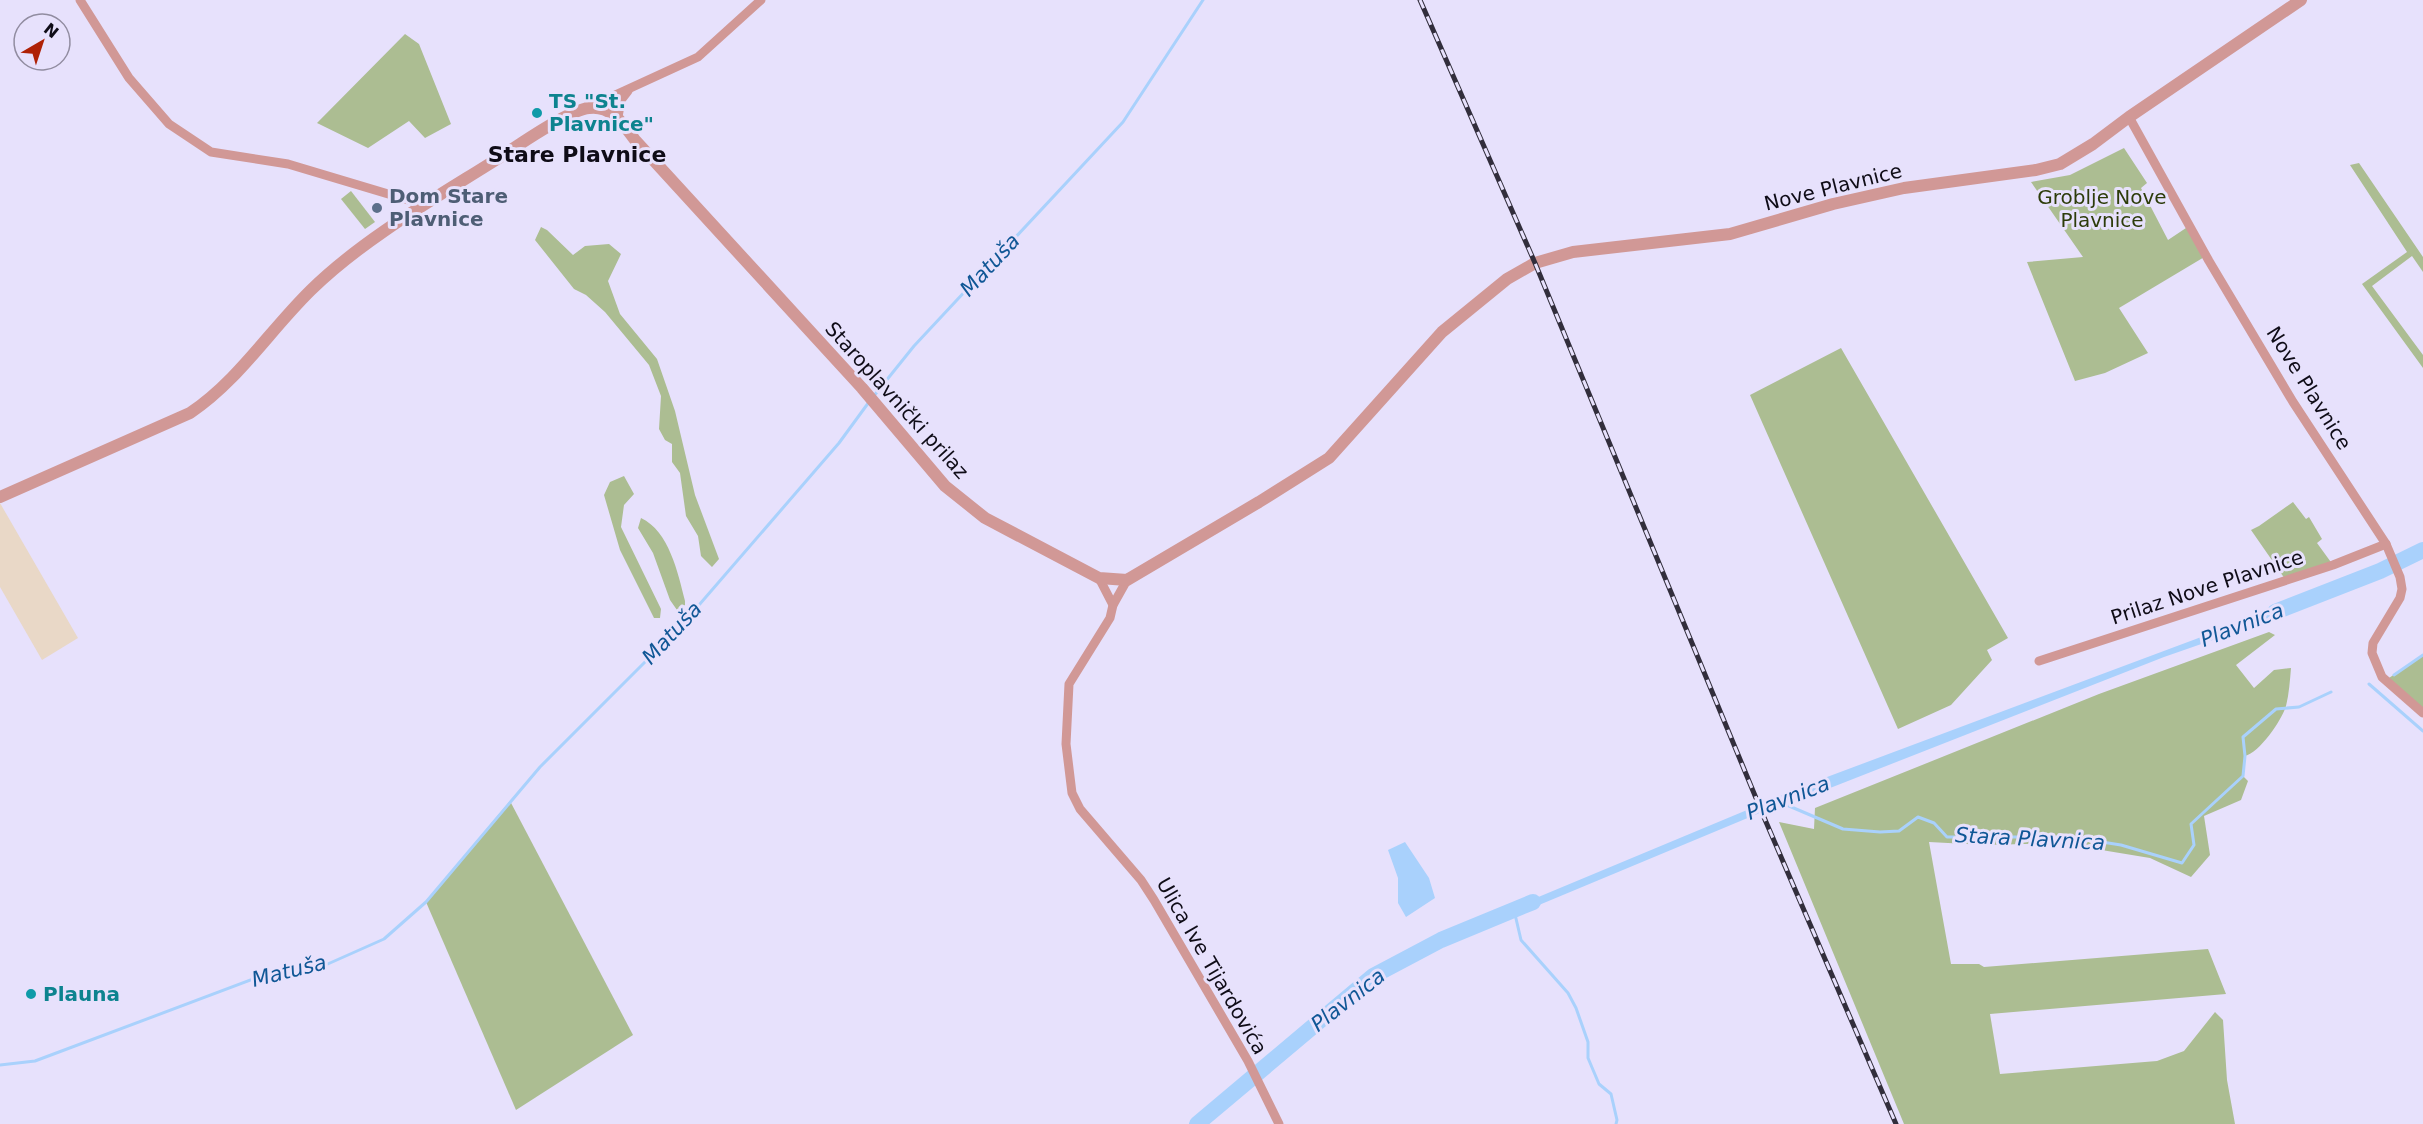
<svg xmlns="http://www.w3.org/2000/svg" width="2423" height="1124" font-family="'DejaVu Sans',sans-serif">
	<rect width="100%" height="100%" fill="#e7e1fc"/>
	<path fill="#e9d8c7" d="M0 503 78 638 42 660 0 587Z"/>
	<g fill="#acbd92">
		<path d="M405 34 419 44 451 124 425 138 409 121 368 148 317 123Z"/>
		<path d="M2124 148 2147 183 2141 188 2168 240 2189 226 2206 256 2119 308 2148 353 2105 373 2075 381 2027 262 2083 257 2031 182 2070 175Z"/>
		<path d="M2359 163 2423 257V272L2412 256 2372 286 2423 355V368L2362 284 2407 252 2350 165Z"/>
		<path d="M351 191 375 222 365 229 341 199Z"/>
		<path d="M541 227 547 230 573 255 585 246 609 244 621 254 608 281 620 314 657 359 675 411 695 495 719 559 712 567 701 556 698 536 686 516 680 473 672 462V444L665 440 659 429 661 396 649 365 605 312 586 295 574 289 535 240Z"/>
		<path d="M1841 348 2008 638 1987 650 1992 660 1951 705 1898 729 1750 395Z"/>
		<path d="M624 476 634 494 624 505 621 527 661 609 660 618H654L620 550 604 495 610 482Z"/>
		<path d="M2293 502 2306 519 2309 517 2322 539 2317 543 2333 565 2285 579 2251 530 2259 526Z"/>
		<path d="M641 518C669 531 678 573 685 601V605L677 610 670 600 653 553 638 528Z"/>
		<path d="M2269 632 2275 635 2236 665 2254 688 2274 670 2291 668C2290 680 2289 694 2286 706 2282 720 2259 753 2245 756L2243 776 2248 781 2241 800 2204 816 2210 855 2191 877 2150 858 2059 843 1986 845 1929 842 1951 964H1979L1984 967 2208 949 2226 994 1990 1014 2000 1074 2157 1061 2184 1051 2215 1012 2223 1020 2227 1080 2235 1124H1904L1779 822 1814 829 1815 808 2099 694Z"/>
		<path d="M2423 655V713L2386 680Z"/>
		<path d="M510 801 633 1035 516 1110 426 902Z"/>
	</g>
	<g fill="#a9d1fc">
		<path d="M2290 601 2294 605 2276 618 2164 657 1797 801 1762 812 1515 915 1512 908 1819 780 2236 624 2248 617Z"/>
		<path d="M1405 842 1429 878 1435 898 1406 917 1398 903V878L1388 850Z"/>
	</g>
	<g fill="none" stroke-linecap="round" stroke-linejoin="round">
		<g stroke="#a9d1fc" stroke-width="3">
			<path d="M873 397 914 346 1123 122 1203 0"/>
			<path d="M2394 675 2423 655"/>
			<path d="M2369 684 2423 731"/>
			<path d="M1782 803 1843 829 1880 832 1899 831 1918 817 1934 823 1947 837H2070L2121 845 2182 863 2194 845 2191 824 2243 776 2245 756 2243 737 2276 709 2299 707 2331 692"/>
			<path d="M1514 910 1521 940 1568 993 1576 1008 1588 1042V1058L1599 1084 1611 1094 1617 1120 1616 1124"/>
			<path d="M0 1065 35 1061 256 978 312 971 384 939 426 902 540 767 680 627 839 443 869 402"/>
		</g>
		<g stroke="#a9d1fc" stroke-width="16">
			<path d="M2275 612 2380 571 2423 550"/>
			<path d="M1197 1124 1373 976 1441 940 1533 902"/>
		</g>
		<g stroke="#d19896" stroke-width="9">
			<path d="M80 0 129 78 169 124 211 152 288 164 425 205"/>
			<path d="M589 107 698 57 761 0"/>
			<path d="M618 117 621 100 628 91"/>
			<path d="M2129 117 2209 261 2293 402 2386 544 2400 577 2402 589 2400 598 2373 643 2372 653 2382 677 2423 713"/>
			<path d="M1099 578 1113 605"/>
			<path d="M1127 580 1113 605 1110 618 1069 684 1066 744 1072 793 1080 809 1141 880 1154 900 1248 1061 1279 1124"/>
			<path d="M2039 661 2333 565 2386 544"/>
		</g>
		<path stroke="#d19896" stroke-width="12" d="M0 497 190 413C238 381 270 330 311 290 364 238 439 196 502 156 520 144 569 110 589 108 612 105 623 124 635 140L862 388 945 486 985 518 1099 578 1127 580 1259 502 1329 458 1442 332 1507 279 1535 263 1573 252 1730 234 1833 204 1904 188 2036 170 2060 164 2093 144 2129 117 2301 0"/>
		<g stroke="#322e3c" stroke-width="5">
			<path id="rail" d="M1420 0 1535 263 1763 815 1896 1124"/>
		</g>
		<use href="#rail" stroke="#e7e1fc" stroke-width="3" stroke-dasharray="9" stroke-linecap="butt"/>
	</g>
	<g fill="#0f9aa8" stroke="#e7e1fc" stroke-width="2">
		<circle cx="537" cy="113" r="6"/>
		<circle cx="31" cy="994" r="6"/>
	</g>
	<circle fill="#5c6f8a" stroke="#e7e1fc" stroke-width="2" cx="377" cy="208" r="6"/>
	<g text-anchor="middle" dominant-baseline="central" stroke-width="6" stroke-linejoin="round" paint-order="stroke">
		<g font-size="20" font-weight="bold" fill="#0d838f" stroke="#e7e1fc" text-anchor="start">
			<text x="549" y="101">TS "St.<tspan x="549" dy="23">Plavnice"</tspan></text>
			<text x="43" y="994">Plauna</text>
		</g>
		<g font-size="20" fill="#0f0c17" stroke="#e7e1fc">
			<text transform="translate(1833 187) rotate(-14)">Nove Plavnice</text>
			<text transform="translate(2309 388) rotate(58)">Nove Plavnice</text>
			<text transform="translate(897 400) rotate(48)">Staroplavnički prilaz</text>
			<text transform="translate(2207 587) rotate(-18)">Prilaz Nove Plavnice</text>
			<text transform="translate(1212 966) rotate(60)">Ulica Ive Tijardovića</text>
		</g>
		<g font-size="20" font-weight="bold" fill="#4e5e75" stroke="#e7e1fc" text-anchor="start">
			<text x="389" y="196">Dom Stare<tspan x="389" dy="23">Plavnice</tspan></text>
		</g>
		<g font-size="20" fill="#2d3c0a" stroke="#e7e1fc">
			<text x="2102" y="197">Groblje Nove<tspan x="2102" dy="23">Plavnice</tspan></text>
		</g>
		<g font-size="21" font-style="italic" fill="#105796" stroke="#e7e1fc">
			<text transform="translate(990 265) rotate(-47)">Matuša</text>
			<text transform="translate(2242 625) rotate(-21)">Plavnica</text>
			<text transform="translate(672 633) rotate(-47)">Matuša</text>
			<text transform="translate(1788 798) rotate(-21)">Plavnica</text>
			<text transform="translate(2030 839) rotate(3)">Stara Plavnica</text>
			<text transform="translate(289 971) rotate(-14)">Matuša</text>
			<text transform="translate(1348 1000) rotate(-38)">Plavnica</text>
		</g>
		<g font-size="22" font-weight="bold" fill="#0f0c17" stroke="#e7e1fc">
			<text x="577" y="154">Stare Plavnice</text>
		</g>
	</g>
	<g transform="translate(42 42) rotate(39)"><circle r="28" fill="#e7e1fc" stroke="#918ca0" stroke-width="1.5"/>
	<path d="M0-4.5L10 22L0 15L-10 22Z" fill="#af2106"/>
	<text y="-9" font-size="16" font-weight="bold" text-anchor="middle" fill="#0f0c17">N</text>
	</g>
</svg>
